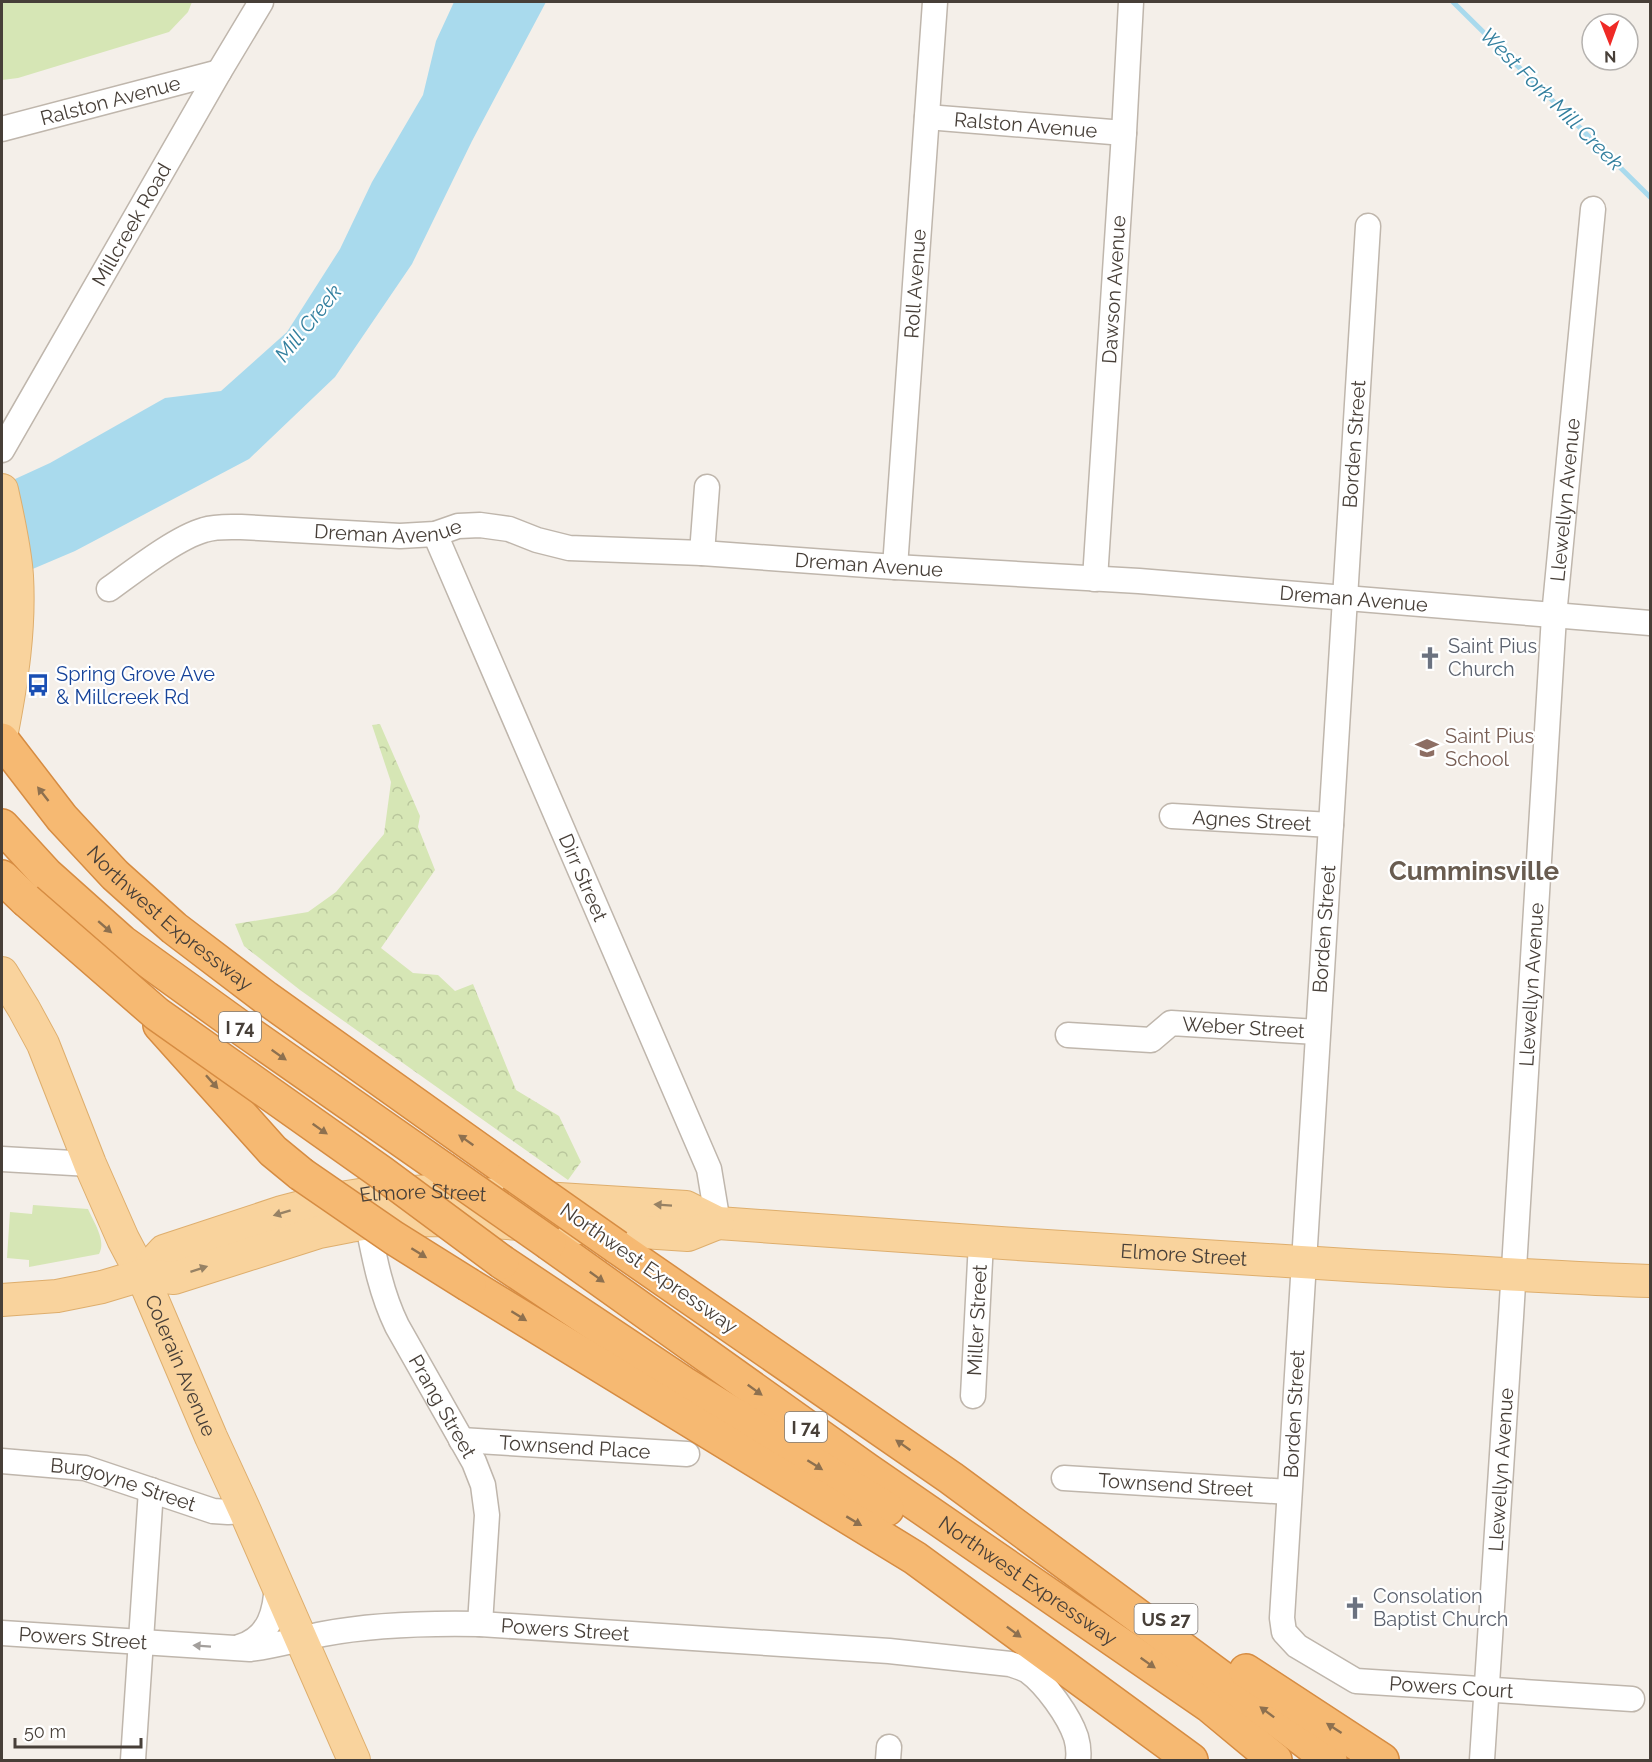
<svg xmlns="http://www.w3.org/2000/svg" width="1652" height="1762" font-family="Raleway,sans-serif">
	<defs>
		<pattern id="forest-crowns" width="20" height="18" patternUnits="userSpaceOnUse" patternTransform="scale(1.5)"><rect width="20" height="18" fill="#d6e6b5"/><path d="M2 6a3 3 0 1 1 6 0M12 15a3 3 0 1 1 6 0" fill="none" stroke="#b9c69c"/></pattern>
	</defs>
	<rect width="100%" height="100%" fill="#f4efe9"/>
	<g fill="#d6e6b5">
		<path d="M2 2H192L188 12 169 32 18 78 2 80Z"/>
		<path d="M33 1205 88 1209C93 1221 107 1241 99 1254L29 1267V1260L7 1258 10 1212 32 1214Z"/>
	</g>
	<path fill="url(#forest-crowns)" d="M380 724 420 816 418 827 435 870 381 948 413 973 438 975 455 991 473 984 516 1090 559 1116 581 1162 568 1180 300 990 244 946 235 924 308 912 336 892 384 834 391 782 372 725Z"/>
	<path fill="#a9daed" d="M454 2H546L472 141 412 264 335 377 249 459 75 551 2 582V485L50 463 165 398 221 391 287 332 340 249 372 182 423 95 436 41Z"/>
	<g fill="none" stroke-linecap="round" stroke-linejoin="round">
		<path stroke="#a9daed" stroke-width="5" d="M1453 2 1650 197"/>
		<g stroke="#bfb6ac" stroke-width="27">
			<g id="minor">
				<path id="s1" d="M927 117 1124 133"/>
				<path id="s2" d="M2 129 219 72"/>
				<path id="s3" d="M1368 226C1338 690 1309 1154 1282 1618L1284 1632 1297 1646 1356 1681 1632 1699"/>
				<path id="s4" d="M2 450 219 72 261 2"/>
				<path id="s5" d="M435 534 709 1169 718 1223"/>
				<path d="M702 553 707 487"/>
				<path id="s6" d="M895 567 935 2"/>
				<path id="s7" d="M1095 579 1124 133 1131 2"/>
				<path id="s8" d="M109 589C134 571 176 538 204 530 216 526 229 527 241 527L400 536 435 534 458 526 480 525 509 529 537 540 569 548 702 553 895 567 1139 581 1650 623"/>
				<path id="s9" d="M1172 816 1331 825"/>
				<path id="s10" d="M1068 1035 1151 1040 1171 1023 1317 1032"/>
				<path d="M2 1159 90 1164"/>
				<path id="s11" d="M365 1210C373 1250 379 1289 397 1326L474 1462 483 1485 487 1515 480 1624"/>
				<path id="s12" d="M973 1396 981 1242"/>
				<path id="s13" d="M461 1440 687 1454"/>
				<path id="s14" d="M2 1461 85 1468 213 1511 228 1512 245 1511"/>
				<path id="s15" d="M1064 1478 1289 1492"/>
				<path id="s16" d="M2 1633 250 1649C275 1646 298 1639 323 1634 375 1624 428 1623 480 1624L889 1651 1010 1664C1016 1666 1023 1668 1028 1671 1046 1684 1069 1716 1076 1737 1078 1744 1079 1753 1078 1760"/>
				<path d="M239 1647C270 1638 276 1611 277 1582"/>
				<path d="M133 1760 151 1490"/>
				<path d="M888 1760 889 1747"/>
				<path id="s17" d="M1482 1760 1511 1317 1554 616 1593 209"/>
			</g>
		</g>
		<g stroke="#deae6d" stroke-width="34">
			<g id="major">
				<path d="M2 490C8 518 15 547 17 576 20 629 12 680 2 732"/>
				<path id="s18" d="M2 973 24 1009 43 1044 90 1164 123 1239 142 1275 211 1437 245 1511 354 1760"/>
				<path id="s19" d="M142 1275 164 1251 282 1212 328 1200 366 1194 434 1191 686 1207 718 1223C933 1239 1149 1253 1364 1266 1460 1271 1555 1278 1650 1281"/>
				<path d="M2 1300 57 1296 102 1287 142 1275 174 1278 319 1232 350 1226 384 1221 444 1220 491 1222 688 1235 718 1223"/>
			</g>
		</g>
		<g stroke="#d68c42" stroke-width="36">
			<g id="highway">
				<path id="s20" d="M2 740 62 818 115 875 174 928 266 998 513 1174"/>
				<path d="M2 826 46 874 122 942 244 1030 443 1169"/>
				<path d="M2 877 26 900"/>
				<path d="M160 1025 273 1151 301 1174"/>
				<path id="s21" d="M549 1243 867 1470 1210 1706 1275 1760"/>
				<path d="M617 1247 951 1478 1234 1687 1330 1760"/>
				<path d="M502 1262 683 1383 887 1509"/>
				<path d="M469 1285 915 1558 1191 1760"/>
				<path d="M1246 1671 1382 1760"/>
			</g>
		</g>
		<use href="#minor" stroke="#fff" stroke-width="24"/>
		<use href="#major" stroke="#f9d39d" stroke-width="32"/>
		<use href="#highway" stroke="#f6b972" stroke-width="33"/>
		<g stroke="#d68c42" stroke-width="36" stroke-linecap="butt">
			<g id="highway-bridge">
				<path d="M26 900 157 1014 382 1173 502 1262"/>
				<path d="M443 1169 549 1243"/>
				<path d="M301 1174 394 1238 469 1285"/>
				<path d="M513 1174 617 1247"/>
			</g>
		</g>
		<use href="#highway-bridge" stroke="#f6b972" stroke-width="33"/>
	</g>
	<defs><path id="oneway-solid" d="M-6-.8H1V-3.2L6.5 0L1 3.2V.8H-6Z" transform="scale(1.5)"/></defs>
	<g fill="#8d704f">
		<use href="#oneway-solid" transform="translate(43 794) rotate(-128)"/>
		<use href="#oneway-solid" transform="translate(105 927) rotate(41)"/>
		<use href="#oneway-solid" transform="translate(279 1055) rotate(35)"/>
		<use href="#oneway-solid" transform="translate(212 1082) rotate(48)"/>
		<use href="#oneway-solid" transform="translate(320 1129) rotate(35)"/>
		<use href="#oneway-solid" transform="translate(466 1140) rotate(-145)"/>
		<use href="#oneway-solid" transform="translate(419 1253) rotate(32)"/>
		<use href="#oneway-solid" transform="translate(597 1277) rotate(36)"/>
		<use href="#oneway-solid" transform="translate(519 1316) rotate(32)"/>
		<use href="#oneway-solid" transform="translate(755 1390) rotate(36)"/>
		<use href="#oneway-solid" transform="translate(903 1445) rotate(-145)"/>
		<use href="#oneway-solid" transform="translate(815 1465) rotate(32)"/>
		<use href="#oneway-solid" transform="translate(854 1521) rotate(31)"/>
		<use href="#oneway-solid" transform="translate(1014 1632) rotate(37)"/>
		<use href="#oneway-solid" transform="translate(1148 1663) rotate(35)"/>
		<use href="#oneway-solid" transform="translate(1267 1712) rotate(-143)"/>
		<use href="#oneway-solid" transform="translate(1334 1728) rotate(-147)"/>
	</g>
	<g fill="#978265">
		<use href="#oneway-solid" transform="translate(663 1205) rotate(-176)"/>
		<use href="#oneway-solid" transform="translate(282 1213) rotate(163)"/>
		<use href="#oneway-solid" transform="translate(199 1269) rotate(-18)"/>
	</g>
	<use fill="#a39f9c" href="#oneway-solid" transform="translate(202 1646) rotate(-176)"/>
	<defs>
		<g id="church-bare" transform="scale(1.8)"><path d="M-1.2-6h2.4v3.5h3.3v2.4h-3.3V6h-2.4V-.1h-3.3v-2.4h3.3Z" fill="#6b7280" stroke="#fff" stroke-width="2.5" paint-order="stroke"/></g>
		<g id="bus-bare" transform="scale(1.8)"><path d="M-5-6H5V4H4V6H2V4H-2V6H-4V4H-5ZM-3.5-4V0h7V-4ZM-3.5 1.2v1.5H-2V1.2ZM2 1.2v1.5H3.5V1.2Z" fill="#1a4fb4" stroke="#fff" stroke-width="2.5" paint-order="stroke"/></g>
		<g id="school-bare" transform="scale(1.8)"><path d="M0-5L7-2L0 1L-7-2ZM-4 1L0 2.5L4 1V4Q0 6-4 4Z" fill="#8d6e63" stroke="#fff" stroke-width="2.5" paint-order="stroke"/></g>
	</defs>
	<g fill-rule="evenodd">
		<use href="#church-bare" x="1430" y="658"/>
		<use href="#bus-bare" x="38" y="685"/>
		<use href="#school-bare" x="1427" y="748"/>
		<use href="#church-bare" x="1355" y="1608"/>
	</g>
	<g text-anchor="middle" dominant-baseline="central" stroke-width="4.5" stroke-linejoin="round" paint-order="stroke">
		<g fill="#fff" stroke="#7e7974" stroke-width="1.5">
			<rect x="219" y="1012" width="42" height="30" rx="4.5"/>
			<rect x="785" y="1412" width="42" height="30" rx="4.5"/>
			<rect x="1134.5" y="1604" width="63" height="30" rx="4.5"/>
		</g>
		<g font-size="18" font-weight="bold" fill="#473f38">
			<text x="240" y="1027">I 74</text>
			<text x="806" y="1427">I 74</text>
			<text x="1166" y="1619">US 27</text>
		</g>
		<g font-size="20" fill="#473f38" stroke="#fff">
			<text stroke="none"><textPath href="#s2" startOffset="112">Ralston Avenue</textPath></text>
			<text stroke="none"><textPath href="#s1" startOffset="99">Ralston Avenue</textPath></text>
			<text stroke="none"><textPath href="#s4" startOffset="260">Millcreek Road</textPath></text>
			<text stroke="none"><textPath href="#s6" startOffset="284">Roll Avenue</textPath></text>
			<text stroke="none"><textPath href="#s7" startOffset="290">Dawson Avenue</textPath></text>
			<text transform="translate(1354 444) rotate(-86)">Borden Street</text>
			<text stroke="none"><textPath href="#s17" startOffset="1263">Llewellyn Avenue</textPath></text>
			<text stroke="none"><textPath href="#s8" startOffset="297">Dreman Avenue</textPath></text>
			<text stroke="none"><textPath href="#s8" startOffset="783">Dreman Avenue</textPath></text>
			<text stroke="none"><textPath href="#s8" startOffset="1269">Dreman Avenue</textPath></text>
			<text stroke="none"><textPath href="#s9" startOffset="80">Agnes Street</textPath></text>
			<text stroke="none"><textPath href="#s5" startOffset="374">Dirr Street</textPath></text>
			<text stroke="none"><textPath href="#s20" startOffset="246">Northwest Expressway</textPath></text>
			<text transform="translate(1324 929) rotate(-86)">Borden Street</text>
			<text stroke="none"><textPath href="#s17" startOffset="777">Llewellyn Avenue</textPath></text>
			<text stroke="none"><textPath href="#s10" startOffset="182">Weber Street</textPath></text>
			<text stroke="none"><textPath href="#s19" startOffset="300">Elmore Street</textPath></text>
			<text stroke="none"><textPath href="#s19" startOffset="1066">Elmore Street</textPath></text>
			<text transform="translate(649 1268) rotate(35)">Northwest Expressway</text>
			<text stroke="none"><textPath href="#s12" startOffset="76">Miller Street</textPath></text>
			<text stroke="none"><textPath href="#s18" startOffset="432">Colerain Avenue</textPath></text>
			<text stroke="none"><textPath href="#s11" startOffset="213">Prang Street</textPath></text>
			<text transform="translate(1294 1414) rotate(-87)">Borden Street</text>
			<text stroke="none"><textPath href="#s13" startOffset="114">Townsend Place</textPath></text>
			<text stroke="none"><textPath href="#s17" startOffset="291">Llewellyn Avenue</textPath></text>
			<text stroke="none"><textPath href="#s15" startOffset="112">Townsend Street</textPath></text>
			<text stroke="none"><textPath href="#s14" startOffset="124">Burgoyne Street</textPath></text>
			<text stroke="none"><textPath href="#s21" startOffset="586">Northwest Expressway</textPath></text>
			<text stroke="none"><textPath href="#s16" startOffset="566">Powers Street</textPath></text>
			<text stroke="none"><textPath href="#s16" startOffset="81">Powers Street</textPath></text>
			<text stroke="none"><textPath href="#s3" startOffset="1592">Powers Court</textPath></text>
		</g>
		<g font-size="20" fill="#5b616d" stroke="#fff" text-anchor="start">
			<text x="1448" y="646">Saint Pius<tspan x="1448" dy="23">Church</tspan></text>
			<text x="1373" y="1596">Consolation<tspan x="1373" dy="23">Baptist Church</tspan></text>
		</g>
		<g font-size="20" fill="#164399" stroke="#fff" text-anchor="start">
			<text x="56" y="674">Spring Grove Ave<tspan x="56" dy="23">&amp; Millcreek Rd</tspan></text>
		</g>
		<g font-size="20" fill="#785e54" stroke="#fff" text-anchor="start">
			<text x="1445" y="736">Saint Pius<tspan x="1445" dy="23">School</tspan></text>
		</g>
		<g font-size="21" font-style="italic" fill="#327f9e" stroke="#fff">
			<text transform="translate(1552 99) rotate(45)">West Fork Mill Creek</text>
			<text transform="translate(308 323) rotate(-51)">Mill Creek</text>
		</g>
		<g font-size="26" font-weight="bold" fill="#695c50" stroke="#fff">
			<text x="1474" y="871">Cumminsville</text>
		</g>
	</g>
	<rect width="1652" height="1762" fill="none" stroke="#473f38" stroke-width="6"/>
	<g transform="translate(1610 42) rotate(179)"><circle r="28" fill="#ffffff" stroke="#b5b2af" stroke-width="1.5"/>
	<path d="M0-4.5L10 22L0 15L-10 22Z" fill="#ef2a26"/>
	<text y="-9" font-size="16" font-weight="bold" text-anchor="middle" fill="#473f38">N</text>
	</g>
	<path d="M15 1738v9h126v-9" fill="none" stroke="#473f38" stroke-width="3"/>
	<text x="24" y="1738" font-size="18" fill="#473f38" stroke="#ffffff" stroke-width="4.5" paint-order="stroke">50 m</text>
</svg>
